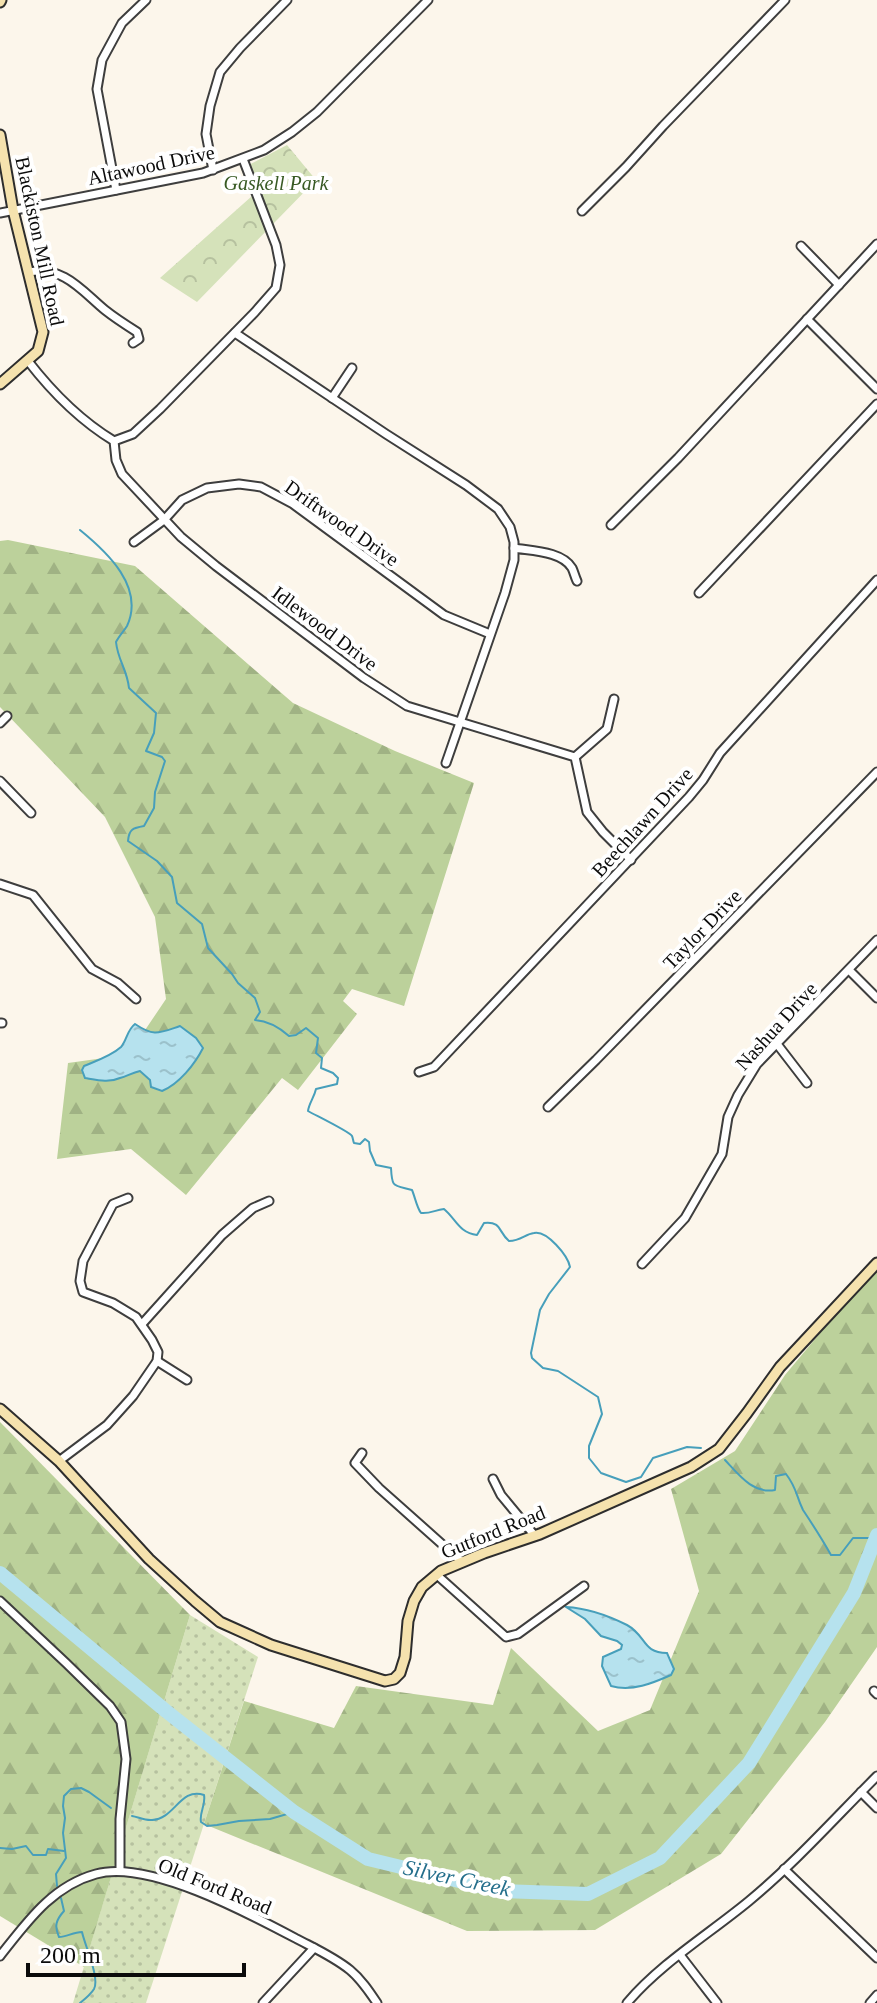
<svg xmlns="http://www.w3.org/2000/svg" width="877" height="2003" font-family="'Times New Roman',serif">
	<defs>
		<pattern id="grass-dots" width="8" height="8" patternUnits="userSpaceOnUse" patternTransform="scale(2)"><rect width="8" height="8" fill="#d5e2ba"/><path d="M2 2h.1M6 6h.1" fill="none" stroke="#b6c19f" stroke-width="1.8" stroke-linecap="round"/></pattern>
		<pattern id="forest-firs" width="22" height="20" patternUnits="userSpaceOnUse" patternTransform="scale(2)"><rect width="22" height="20" fill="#bcd19b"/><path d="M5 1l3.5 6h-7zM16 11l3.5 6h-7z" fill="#a0b284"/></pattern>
		<pattern id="park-crowns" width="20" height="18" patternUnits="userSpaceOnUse" patternTransform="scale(2)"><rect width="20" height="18" fill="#d5e2ba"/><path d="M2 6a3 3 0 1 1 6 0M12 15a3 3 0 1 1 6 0" fill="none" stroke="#b6c19f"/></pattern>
		<pattern id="water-ripples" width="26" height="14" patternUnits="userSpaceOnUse" patternTransform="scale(2)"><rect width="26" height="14" fill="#b6e2ee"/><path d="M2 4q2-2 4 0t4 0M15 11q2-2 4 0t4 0" fill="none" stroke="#9bc1cb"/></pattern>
	</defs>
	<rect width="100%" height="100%" fill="#fcf6eb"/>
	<path fill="url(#grass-dots)" d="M190 1615 258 1657 146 2003H73Z"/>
	<g fill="url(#forest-firs)">
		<path d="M8 540 135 566 293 703 395 751 474 783 404 1006 352 989 343 1001 357 1014 298 1090 282 1078 186 1195 131 1149 57 1159 68 1063 104 1058 139 1039 166 999 155 917 105 817 0 707V541Z"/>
		<path d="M877 1265V1647L825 1722 721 1854 595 1930 467 1931 204 1824 244 1701 334 1728 356 1686 493 1705 511 1648 598 1731 650 1710 699 1591 671 1489 735 1451 785 1375Z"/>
		<path d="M0 1422 190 1615 84 1967 0 1916Z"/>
	</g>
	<path fill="url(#park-crowns)" d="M287 145 316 180 197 302 160 278 252 196 241 169Z"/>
	<g fill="url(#water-ripples)" stroke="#479fbb" stroke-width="2">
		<path d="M135 1024C154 1037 159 1033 180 1026L196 1038 203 1048C195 1064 179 1084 162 1091L151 1087 150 1080 140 1071C132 1073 127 1076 120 1078 109 1083 97 1080 85 1078L82 1070 84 1066C96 1061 111 1056 121 1047 127 1040 127 1030 135 1024Z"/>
		<path d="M566 1607C586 1608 609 1616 627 1625 647 1636 642 1653 667 1653L674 1669 671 1675C653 1683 632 1692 611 1686L602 1666 603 1657 621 1649 622 1645 617 1641 601 1636 585 1619Z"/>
	</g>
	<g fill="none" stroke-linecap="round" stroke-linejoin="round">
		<g stroke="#479fbb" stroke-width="2">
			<path d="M80 530C107 552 145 587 127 626 124 631 119 636 116 642 118 661 127 669 129 688L156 713 154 733 146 751 162 757 165 761 155 792 154 808 144 826C133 828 129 829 128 841L157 861 172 877 177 903 202 924 208 948 232 974 238 983 255 998 260 1012 255 1020C268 1021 280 1028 289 1036L296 1035 306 1028 318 1038 316 1053 322 1058 321 1068 333 1073 338 1078 337 1084 316 1089C314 1098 309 1103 308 1111 315 1115 350 1132 352 1136 353 1138 353 1141 354 1143L360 1144 365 1139 369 1142 370 1151 376 1165 391 1168C392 1188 393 1185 412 1190 415 1197 417 1208 421 1213 430 1214 435 1210 444 1209 456 1219 459 1233 477 1235L484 1223C502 1221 498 1232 509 1241 521 1241 525 1234 534 1233 547 1230 568 1256 570 1267L549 1294 540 1310 531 1353 532 1358 543 1368 558 1371 598 1397 602 1414 589 1446V1458L601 1473 626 1482 641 1477 653 1458 687 1447 701 1448"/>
			<path d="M725 1460C739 1475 753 1494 775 1490L776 1476 786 1474C797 1488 796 1496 803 1510 813 1525 822 1539 831 1555H840L853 1538H876"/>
			<path d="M132 1816C138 1817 146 1821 152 1820 175 1819 180 1787 204 1795 206 1805 199 1813 201 1822L207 1826 217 1825 239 1821 270 1819 294 1812"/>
			<path d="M0 1848 12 1849 26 1846 33 1855H46L48 1849 64 1851"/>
			<path d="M57 1886 56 1874 66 1858 63 1833 65 1818 63 1806 64 1796 71 1789 81 1788 89 1792 111 1808"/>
			<path d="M61 1898 64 1911C56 1920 54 1926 59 1937 67 1937 73 1932 82 1932 85 1946 100 1978 94 1989 91 1994 85 1999 80 2003"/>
		</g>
		<path stroke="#b6e2ee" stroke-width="14" d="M0 1573 166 1711 294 1812 368 1859 500 1891 588 1894 660 1858 749 1763 854 1593 877 1535"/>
		<g stroke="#3e3e3e" stroke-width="11">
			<g id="street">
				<path d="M213 170 206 134 210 106 220 72 240 48 287 0"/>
				<path d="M116 190 97 89 102 60 122 23 146 0"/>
				<path d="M582 211 626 167 663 126 785 0"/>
				<path d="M0 213 203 173 264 150 292 132 317 112 428 0"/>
				<path d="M801 246 839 285"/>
				<path d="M29 272C64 266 81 290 105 310 115 318 126 325 137 332L139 339 133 343"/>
				<path d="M807 319 877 389"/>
				<path d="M235 333 386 434 466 485 498 509 510 527 514 542V560L505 593 446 763"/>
				<path d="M28 361C52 392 81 421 114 441L116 460 122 474 181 537 216 566 364 678 407 706 575 757 587 812 603 832 631 860"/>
				<path d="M332 398 352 368"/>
				<path d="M114 441 133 434 160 409 255 312 276 288 280 265 276 245 243 159"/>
				<path d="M611 525 678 458 877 244"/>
				<path d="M134 542 164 520 182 500 207 488 239 484 261 487 293 504 444 615 490 634"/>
				<path d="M514 548C531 551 562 551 572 568 574 572 575 577 577 581"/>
				<path d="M699 593 877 404"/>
				<path d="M0 723 7 716"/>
				<path d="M575 757 607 729 614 699"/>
				<path d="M0 781 31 813"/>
				<path d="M0 884 33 895 92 969 118 983 136 999"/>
				<path d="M849 970 877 998"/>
				<path d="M0 1023H2"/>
				<path d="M777 1044 807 1083"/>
				<path d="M419 1072 434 1067 689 797 703 780 720 753 877 580"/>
				<path d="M548 1107 596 1060 877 772"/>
				<path d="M642 1264 685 1218 722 1154 728 1117 738 1095 757 1064 877 940"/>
				<path d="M142 1324 222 1235 253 1208 269 1201"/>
				<path d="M157 1361 187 1380"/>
				<path d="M362 1453 355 1463 379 1488 462 1562"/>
				<path d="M59 1461 107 1425 133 1396 157 1361 158 1352 152 1340 136 1317 113 1303 83 1292 80 1281 83 1261 113 1204 128 1198"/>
				<path d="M493 1479 501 1495 535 1536"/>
				<path d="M437 1575 506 1637 518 1634 584 1586"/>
				<path d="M0 1601 66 1663 110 1706 121 1722 126 1759 120 1819V1871"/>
				<path d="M874 1691 877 1694"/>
				<path d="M861 1792 877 1808"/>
				<path d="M784 1869 877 1958"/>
				<path d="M680 1955 717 2003"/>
				<path d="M0 1956C27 1922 52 1886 96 1874 148 1859 250 1914 297 1939 314 1948 334 1957 350 1970 361 1979 369 1991 377 2003"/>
				<path d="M263 2003 314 1948"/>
				<path d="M627 2003C661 1963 709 1934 749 1901 795 1863 835 1818 877 1776"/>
				<path d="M870 2003 877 1995"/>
			</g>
		</g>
		<g stroke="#2d2d2d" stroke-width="13">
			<g id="secondary">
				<path d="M0 2 1 0"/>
				<path d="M0 135 13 210 43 332 38 351 0 384"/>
				<path d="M0 1409 59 1461 149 1559 195 1601 220 1622 271 1645 385 1681 394 1679 400 1673 405 1657 408 1621 414 1601 422 1587 441 1571 484 1553 540 1534 691 1467 719 1449 747 1413 780 1367 877 1263"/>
			</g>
		</g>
		<use href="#street" stroke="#fff" stroke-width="7"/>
		<use href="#secondary" stroke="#f5e2ae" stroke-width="9"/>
	</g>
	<g text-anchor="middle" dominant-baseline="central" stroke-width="8" stroke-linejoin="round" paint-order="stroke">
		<g font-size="20" fill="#0b0b0b" stroke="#fff">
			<text transform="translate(151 165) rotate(-12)">Altawood Drive</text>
			<text transform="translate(40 241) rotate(78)">Blackiston Mill Road</text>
			<text transform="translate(342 523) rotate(35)">Driftwood Drive</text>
			<text transform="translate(325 628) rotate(37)">Idlewood Drive</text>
			<text transform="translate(642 822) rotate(-48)">Beechlawn Drive</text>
			<text transform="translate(702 929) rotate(-46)">Taylor Drive</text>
			<text transform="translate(776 1026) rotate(-48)">Nashua Drive</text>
			<text transform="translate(493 1532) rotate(-22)">Gutford Road</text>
			<text transform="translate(215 1886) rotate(22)">Old Ford Road</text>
		</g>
		<g font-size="20" font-style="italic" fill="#385a24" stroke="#fff">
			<text x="276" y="183">Gaskell Park</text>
		</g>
		<g font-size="22" font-style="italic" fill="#256f8c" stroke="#fff">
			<text transform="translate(457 1878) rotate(12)">Silver Creek</text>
		</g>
	</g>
	<path d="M28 1963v12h216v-12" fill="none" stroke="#0b0b0b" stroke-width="4"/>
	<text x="40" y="1963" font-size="24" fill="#0b0b0b" stroke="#ffffff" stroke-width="6" paint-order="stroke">200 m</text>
</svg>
